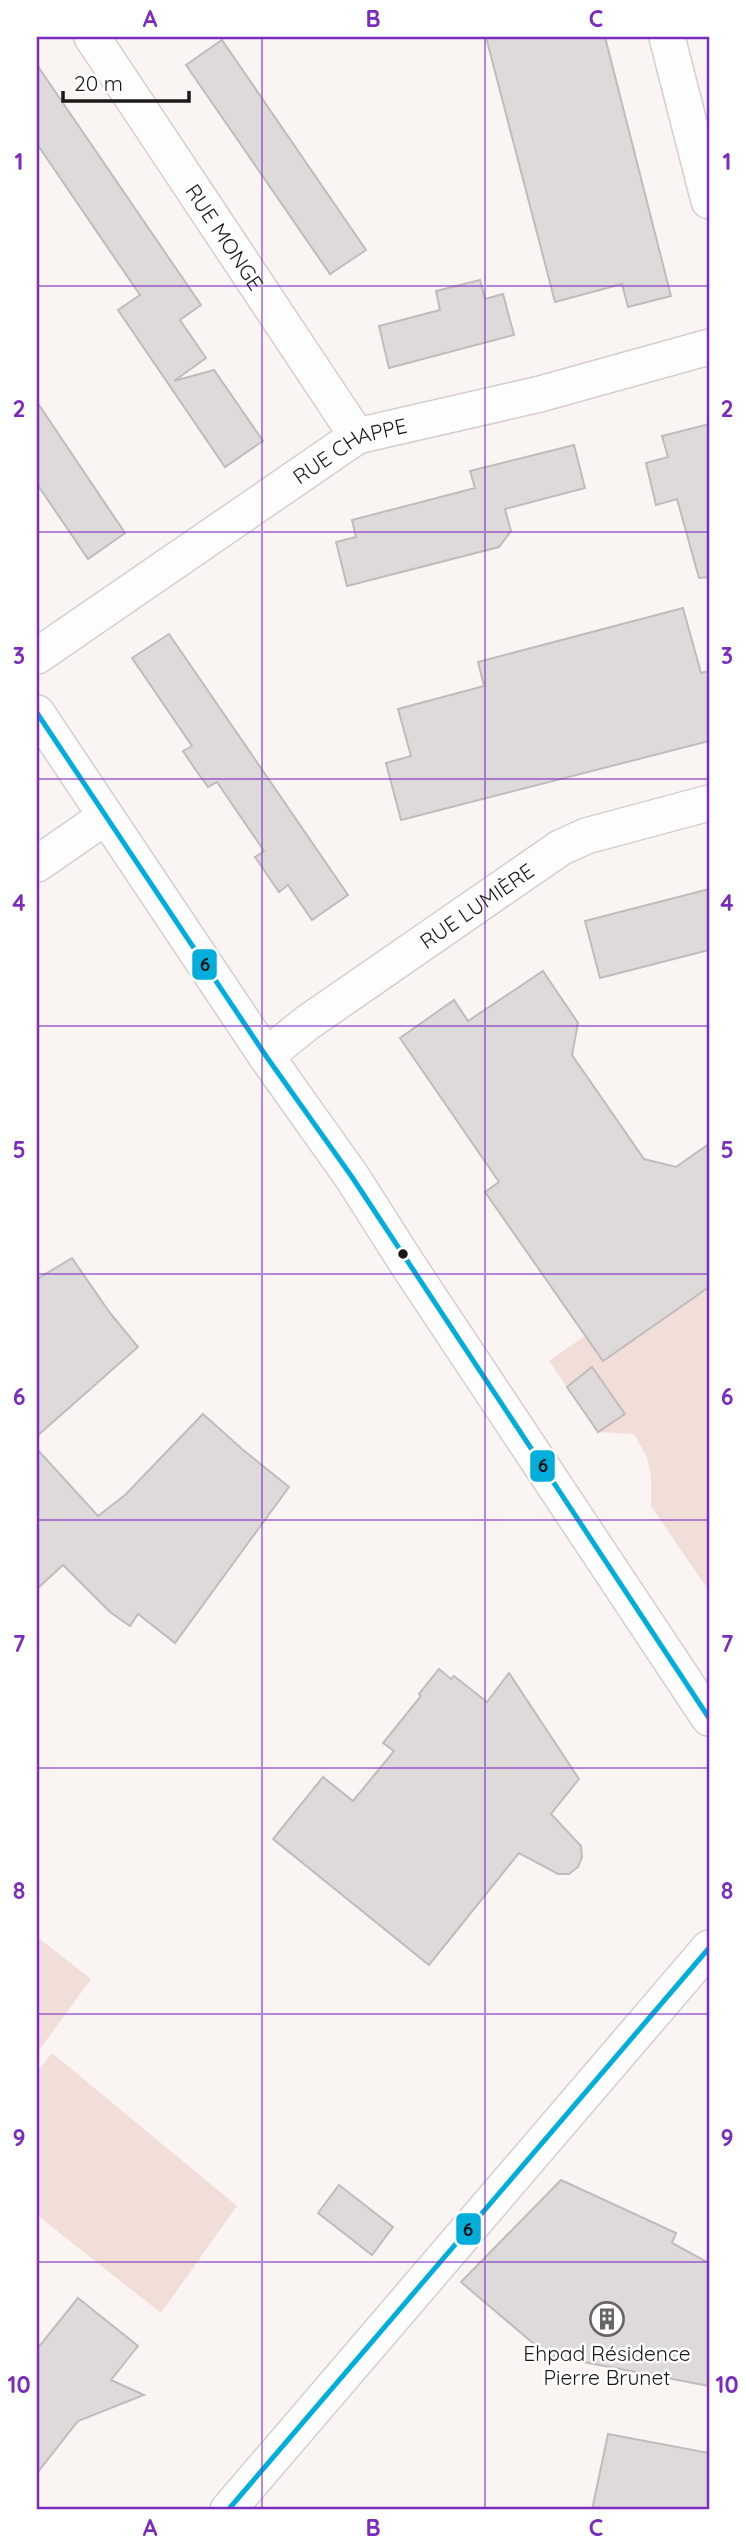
<svg xmlns="http://www.w3.org/2000/svg" width="746" height="2547" font-family="Quicksand,sans-serif">
	<rect width="100%" height="100%" fill="#faf4f3"/>
	<g fill="#f2ded9">
		<path d="M709 1249V1591L651 1506V1477L647 1457 634 1434 598 1432 549 1361Z"/>
		<path d="M37 1937 91 1979 37 2053Z"/>
		<path d="M52 2053 237 2206 161 2313 37 2215V2072Z"/>
	</g>
	<g fill="#dedad9" stroke="#c1bcbc" stroke-width="2">
		<path d="M486 37H605L671 296 628 307 622 284 555 302Z"/>
		<path d="M222 40 366 250 330 274 186 65Z"/>
		<path d="M37 65 201 305 180 320 206 358 174 381 214 370 263 441 225 467 118 310 140 295 37 144Z"/>
		<path d="M480 280 485 299 503 294 514 335 389 368 379 326 440 310 436 291Z"/>
		<path d="M37 402 125 533 88 559 37 484Z"/>
		<path d="M709 424V577L699 578 677 499 656 505 646 463 668 457 662 436Z"/>
		<path d="M574 445 585 488 505 509 511 531 499 547 347 586 336 542 356 537 352 520 475 488 470 471Z"/>
		<path d="M683 608 701 673 709 671V741L401 820 386 763 411 756 398 709 484 686 478 662Z"/>
		<path d="M169 634 348 895 312 920 288 885 279 892 255 857 264 851 217 782 208 787 195 769 183 751 192 746 132 658Z"/>
		<path d="M709 889V950L600 978 585 921Z"/>
		<path d="M543 971 578 1023 572 1055 644 1159 676 1167 709 1144V1287L603 1361 485 1192 499 1182 400 1038 454 1000 468 1021Z"/>
		<path d="M72 1258 110 1313 138 1347 37 1436V1279Z"/>
		<path d="M592 1367 625 1414 598 1432 567 1387Z"/>
		<path d="M203 1414 242 1449 289 1487 175 1643 138 1614 130 1626 110 1612 63 1565 37 1589V1449L98 1516 125 1495Z"/>
		<path d="M439 1669 451 1679 454 1676 487 1702 509 1673 579 1779 551 1814 581 1846 582 1857 578 1867 569 1874H558L519 1853 429 1965 273 1839 323 1777 353 1801 394 1751 383 1743 421 1696 419 1694Z"/>
		<path d="M561 2180 676 2233 672 2243 709 2263V2386L547 2355 461 2282Z"/>
		<path d="M339 2185 393 2227 372 2255 318 2213Z"/>
		<path d="M78 2298 138 2346 111 2380 144 2395 78 2421 37 2473V2349Z"/>
		<path d="M608 2434 709 2453V2510H592Z"/>
	</g>
	<g fill="none" stroke-linecap="round" stroke-linejoin="round">
		<g stroke="#d4cfce" stroke-width="38">
			<g id="street">
				<path id="s1" d="M92 37 357 436"/>
				<path d="M667 37 709 201"/>
				<path id="s2" d="M37 656 357 436 540 394 709 347"/>
				<path d="M37 713 266 1056 352 1177 408 1265 709 1718"/>
				<path d="M37 864 105 817"/>
				<path id="s3" d="M266 1056 307 1023 560 848 586 836 709 803"/>
				<path d="M228 2510 709 1948"/>
			</g>
		</g>
		<use href="#street" stroke="#fefdfd" stroke-width="35"/>
		<g stroke="#fff" stroke-width="10">
			<g id="bus-1">
				<path d="M37 713 266 1056 352 1177 709 1718"/>
				<path d="M228 2510 709 1948"/>
			</g>
		</g>
		<use href="#bus-1" stroke="#00aedc" stroke-width="5"/>
	</g>
	<path fill="none" stroke="#7b2cbf" stroke-width="2" stroke-opacity="0.55" d="M262 37V2510M485 37V2510M37 286H709M37 532H709M37 779H709M37 1026H709M37 1274H709M37 1520H709M37 1768H709M37 2014H709M37 2262H709"/>
	<defs>
		<g id="building-ring" transform="scale(1.75)"><circle r="9.5" fill="#fff" stroke="#6a6565" stroke-width="1.5"/><path d="M-4-6H4V6H1V3H-1V6H-4ZM-2.5-4.3h1.7v1.8h-1.7ZM.8-4.3h1.7v1.8H.8ZM-2.5-1h1.7V.8h-1.7ZM.8-1h1.7V.8H.8Z" fill="#6a6565"/></g>
	</defs>
	<g fill-rule="evenodd">
		<use href="#building-ring" x="607" y="2319"/>
	</g>
	<circle fill="#1c1818" stroke="#fff" stroke-width="2.5" cx="403" cy="1254" r="6"/>
	<g text-anchor="middle" dominant-baseline="central" stroke-width="5" stroke-linejoin="round" paint-order="stroke">
		<g font-size="21" fill="#1c1818" stroke="#fff">
			<text stroke="none"><textPath href="#s1" startOffset="240">RUE MONGE</textPath></text>
			<text stroke="none"><textPath href="#s2" startOffset="376">RUE CHAPPE</textPath></text>
			<text stroke="none"><textPath href="#s3" startOffset="259">RUE LUMIÈRE</textPath></text>
		</g>
		<g font-size="21" fill="#1c1818" stroke="#fff">
			<text x="607" y="2353">Ehpad Résidence<tspan x="607" dy="24">Pierre Brunet</tspan></text>
		</g>
	</g>
	<g stroke="#fff" stroke-width="2.5">
		<rect x="191" y="948" width="27" height="33" rx="7" fill="#00aedc"/>
		<rect x="529" y="1449" width="27" height="34" rx="7" fill="#00aedc"/>
		<rect x="455" y="2212" width="27" height="34" rx="7" fill="#00aedc"/>
	</g>
	<g font-size="19" text-anchor="middle" font-weight="bold" fill="#111">
		<text x="205" y="971">6</text>
		<text x="543" y="1472">6</text>
		<text x="468" y="2236">6</text>
	</g>
	<rect width="746" height="2547" fill="none" stroke="#ffffff" stroke-width="77"/>
	<path d="M63 91v10h126v-10" fill="none" stroke="#1c1818" stroke-width="3.5"/>
	<text x="74" y="91" font-size="21" fill="#1c1818" stroke="#ffffff" stroke-width="5" paint-order="stroke">20 m</text>
	<rect x="38" y="38" width="670" height="2470" fill="none" stroke="#7b2cbf" stroke-width="2.5"/>
	<g font-size="23" text-anchor="middle" font-weight="bold" fill="#7b2cbf">
		<text x="150" y="27">A</text>
		<text x="373" y="27">B</text>
		<text x="596" y="27">C</text>
		<text x="19" y="170">1</text>
		<text x="727" y="170">1</text>
		<text x="19" y="417">2</text>
		<text x="727" y="417">2</text>
		<text x="19" y="664">3</text>
		<text x="727" y="664">3</text>
		<text x="19" y="911">4</text>
		<text x="727" y="911">4</text>
		<text x="19" y="1158">5</text>
		<text x="727" y="1158">5</text>
		<text x="19" y="1405">6</text>
		<text x="727" y="1405">6</text>
		<text x="19" y="1652">7</text>
		<text x="727" y="1652">7</text>
		<text x="19" y="1899">8</text>
		<text x="727" y="1899">8</text>
		<text x="19" y="2146">9</text>
		<text x="727" y="2146">9</text>
		<text x="19" y="2393">10</text>
		<text x="727" y="2393">10</text>
		<text x="150" y="2536">A</text>
		<text x="373" y="2536">B</text>
		<text x="596" y="2536">C</text>
	</g>
</svg>
